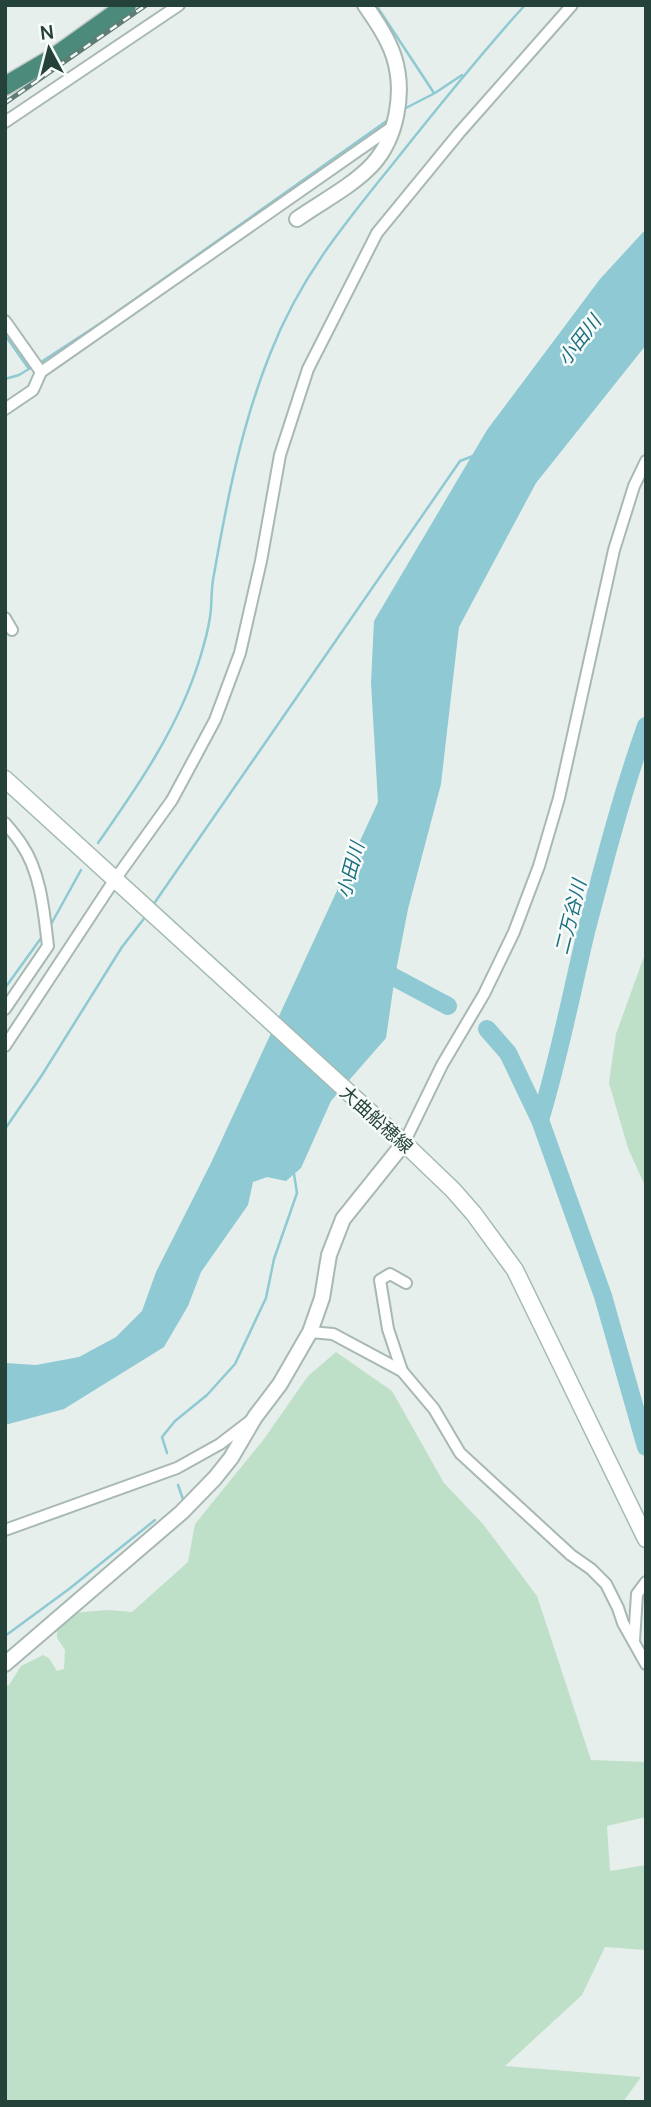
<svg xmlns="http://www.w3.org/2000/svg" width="651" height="2107" font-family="Manrope,'Noto Sans JP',sans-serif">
	<rect width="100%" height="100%" fill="#e6efeb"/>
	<g fill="#bfe0c8">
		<path d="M646 951V1188L628 1148 609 1083 616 1034Z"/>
		<path d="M336 1352 392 1391 444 1483 483 1524 537 1596 591 1760 646 1762V1817L607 1826 610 1871 646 1865V1950L605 1947 582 1995 505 2066 641 2077 623 2102H5V1686L9 1685 21 1666 43 1655 49 1658 57 1671 64 1669 65 1650 57 1638V1627L74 1613 107 1610 132 1612 188 1562 195 1524 264 1439 308 1376Z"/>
	</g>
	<path fill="#8ec9d4" d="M646 229V345L536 483 459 627 441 784 408 909 395 976 386 1038 331 1101 301 1168 286 1181 267 1177 253 1182 248 1205 201 1272 188 1306 164 1347 64 1409 5 1425V1363L36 1365 79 1357 116 1337 142 1311 156 1272 211 1163 378 802 371 683 374 621 487 430 600 279Z"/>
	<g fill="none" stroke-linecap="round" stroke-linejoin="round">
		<g stroke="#8ec9d4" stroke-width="2.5">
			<path d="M376 5 434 93"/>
			<path d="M402 110 435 93 462 75"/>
			<path d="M5 335 29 369"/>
			<path d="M38 364 107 319 388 120"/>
			<path d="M5 379 19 375 32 367"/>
			<path d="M98 843C138 786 179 727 200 658 204 645 208 631 210 617 212 605 211 592 213 580 226 505 241 426 270 354 300 277 344 224 396 160 438 107 480 55 525 5"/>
			<path d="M153 905 460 461 473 456"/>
			<path d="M50 926 81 870"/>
			<path d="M5 988 44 934"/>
			<path d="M5 1129 42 1075 122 947 146 916"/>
			<path d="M167 1453 162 1437 175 1421 207 1395 235 1364 266 1298 274 1259 297 1193 294 1174"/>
			<path d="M178 1485 184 1502"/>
			<path d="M5 1636 69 1589 155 1520"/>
		</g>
		<g stroke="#8ec9d4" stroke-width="18">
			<path d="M375 967 448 1006"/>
			<path d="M487 1029 508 1053 540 1120 603 1296 646 1447"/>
			<path d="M540 1120C559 1058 571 995 586 932 604 863 622 793 646 726"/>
		</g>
		<g stroke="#a8b8b2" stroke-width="14">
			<g id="minor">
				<path d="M5 122 179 5"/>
				<path d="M5 321 41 372"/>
				<path d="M5 409 33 390 41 372 392 127"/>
				<path d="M5 618 12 630"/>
				<path d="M5 823C11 830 17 837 22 845 41 873 44 913 48 946L5 1009"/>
				<path d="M5 1046 111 885 172 800 215 720 240 653 261 561 280 455 308 369 377 233 459 133 572 5"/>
				<path d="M404 1143 442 1065 484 994 514 932 539 866 559 798 614 550 634 486 646 461"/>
				<path d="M310 1332 333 1334 402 1371 434 1409 460 1453 571 1555 591 1569 606 1584 618 1608 623 1623 646 1664"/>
				<path d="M402 1371 388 1329 380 1280 390 1274 406 1283"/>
				<path d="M5 1530 177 1468 220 1444 250 1421"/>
				<path d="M634 1641 637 1594 646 1582"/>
			</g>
		</g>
		<g stroke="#a8b8b2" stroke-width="18">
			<g id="tertiary">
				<path d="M297 219C321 202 351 187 372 165 397 138 405 92 394 57 388 38 376 21 365 5"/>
				<path d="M5 1664 182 1512 215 1478 231 1458 255 1417 280 1384 310 1332 322 1298 329 1255 343 1219 404 1143"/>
			</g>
		</g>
		<g stroke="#a4bbb3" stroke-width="19">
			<path id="secondary" d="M5 779 404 1143 453 1190 474 1214 515 1270 646 1539"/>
		</g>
		<g stroke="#c2cac8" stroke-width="21">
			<path id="trunk" d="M5 86 54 57 127 5"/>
		</g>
		<use href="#minor" stroke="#fff" stroke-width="10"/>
		<use href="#tertiary" stroke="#fff" stroke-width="14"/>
		<use href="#secondary" stroke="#fff" stroke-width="16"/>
		<use href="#trunk" stroke="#4c8a7c" stroke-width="18"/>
		<g stroke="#5f7d75" stroke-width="5">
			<path id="rail" d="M5 103 146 5"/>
		</g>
		<use href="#rail" stroke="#f7fbf9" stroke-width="2.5" stroke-dasharray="8" stroke-linecap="butt"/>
	</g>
	<g text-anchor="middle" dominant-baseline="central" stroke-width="5" stroke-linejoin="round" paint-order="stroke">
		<g font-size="18" fill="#24423a" stroke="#f7fbf9">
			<text transform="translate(377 1119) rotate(42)">大曲船穂線</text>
		</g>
		<g font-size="19" font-style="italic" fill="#1c6f80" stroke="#f7fbf9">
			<text transform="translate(579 340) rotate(-52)">小田川</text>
			<text transform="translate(350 870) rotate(-75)">小田川</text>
			<text transform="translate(570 917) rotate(-76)">二万谷川</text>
		</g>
	</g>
	<rect width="651" height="2107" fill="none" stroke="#24423a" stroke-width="14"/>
	<g transform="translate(49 49) rotate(353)" stroke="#f7fbf9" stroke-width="5" paint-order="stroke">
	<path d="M0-5L12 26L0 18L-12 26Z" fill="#24423a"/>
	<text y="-10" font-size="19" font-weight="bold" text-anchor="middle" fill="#24423a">N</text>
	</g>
</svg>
